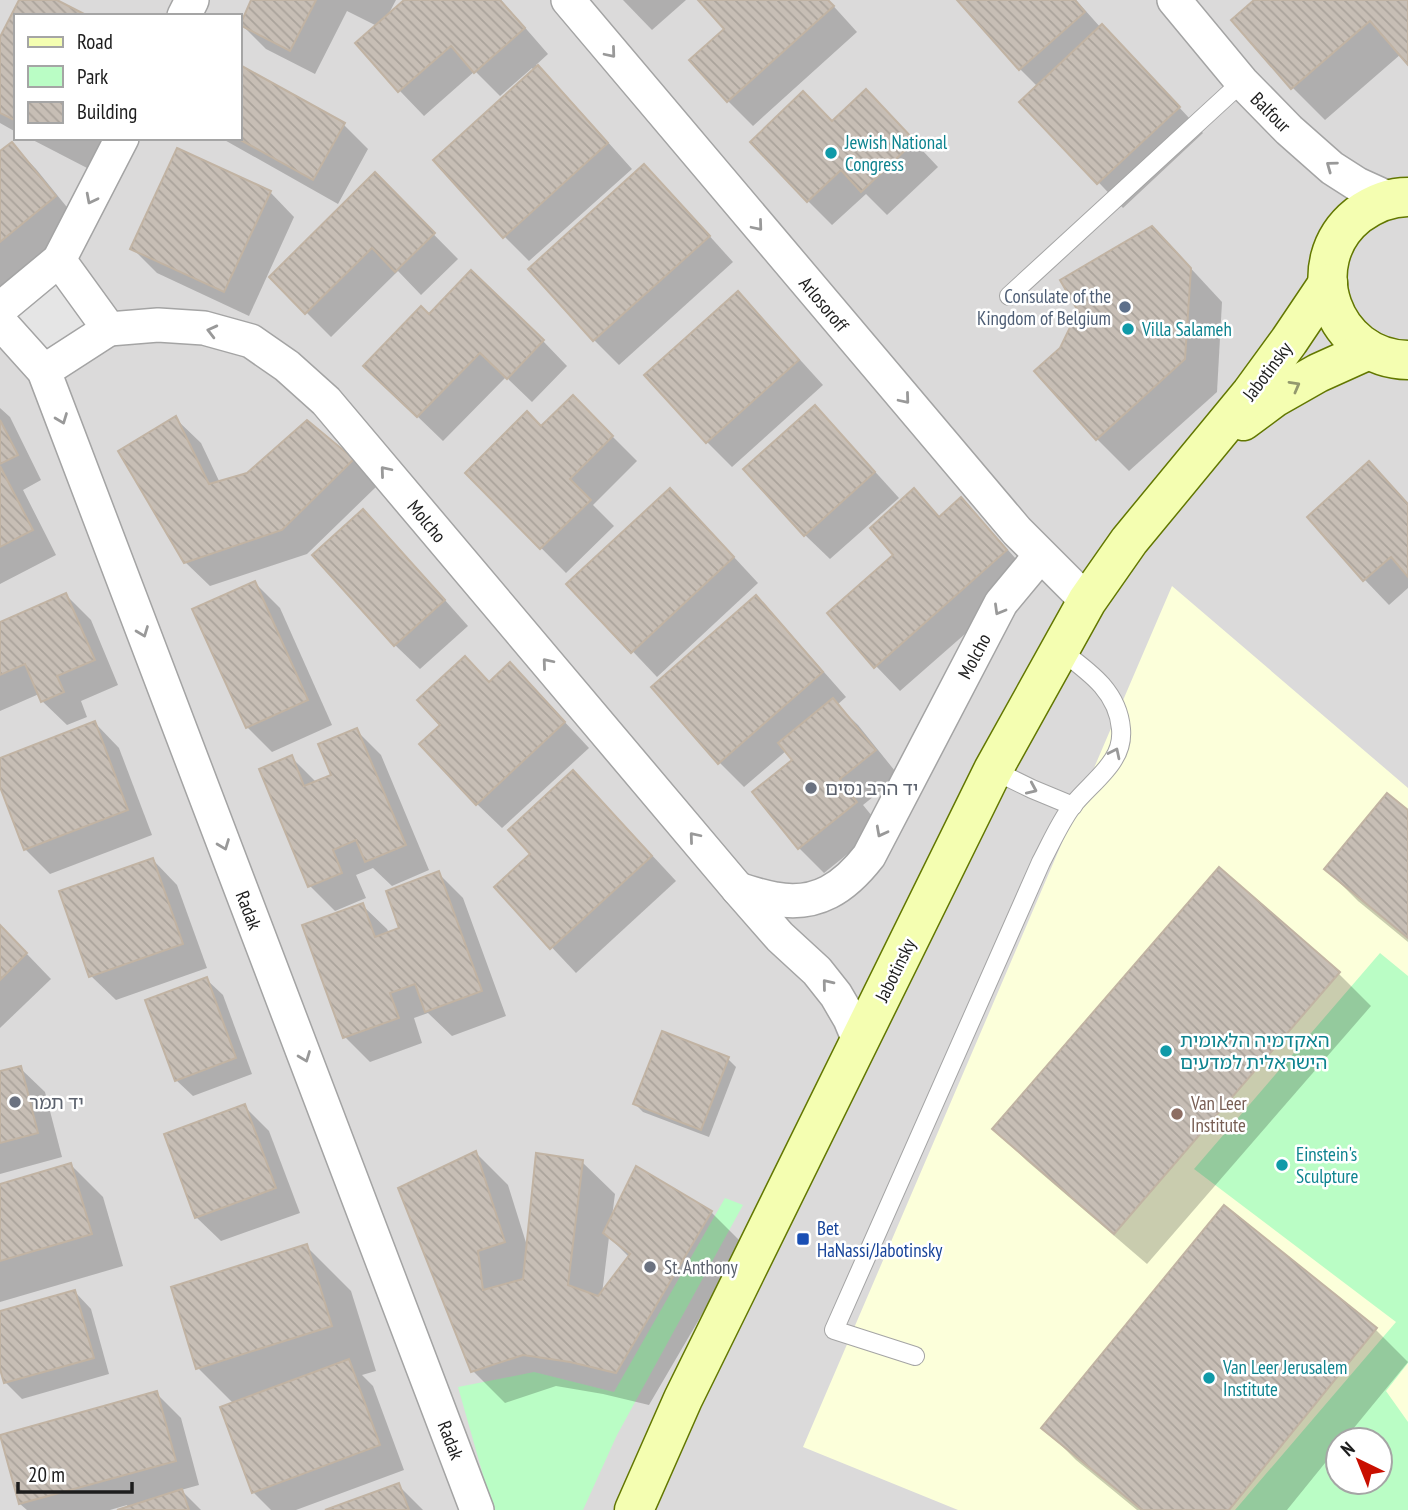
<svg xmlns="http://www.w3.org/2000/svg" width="1408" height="1510" font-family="'PT Sans Narrow','Noto Sans Hebrew',sans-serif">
	<defs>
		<pattern id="building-back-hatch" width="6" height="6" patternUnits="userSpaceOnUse" patternTransform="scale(1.75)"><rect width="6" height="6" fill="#c7beb5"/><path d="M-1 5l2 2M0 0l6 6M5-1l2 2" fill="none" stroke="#aaa39b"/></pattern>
	</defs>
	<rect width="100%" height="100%" fill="#efebe2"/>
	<path fill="#dbdada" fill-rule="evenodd" d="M0 0H1408V1510H0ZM16 16H240V138H16ZM1338 1440H1380V1482H1338Z"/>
	<path fill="#fcffda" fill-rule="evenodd" d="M1172 586 1408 788V1510H958L803 1447ZM1338 1440H1380V1482H1338Z"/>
	<g fill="#bafdc5" fill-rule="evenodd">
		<path d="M1380 953 1408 976V1363L1386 1391 1408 1422V1510H1235L1396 1322 1194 1169ZM1338 1440H1380V1482H1338Z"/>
		<path d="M725 1198 743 1205 617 1435 583 1510H493L458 1387 534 1372 614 1392Z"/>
	</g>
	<path fill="#e5e5e5" d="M57 275 93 327 44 356 7 311Z"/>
	<g fill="#0003" fill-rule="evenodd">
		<path d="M21 0H53L16 16V132L0 123V41Z"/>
		<path d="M253 0H396L387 17 407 0H501L548 54 536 65 563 92 632 169 529 261 504 236 534 71 532 68 500 96 475 71 424 116 400 91 357 43 377 26 347 11 315 74 266 49 241 24Z"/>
		<path d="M623 0H686L652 30Z"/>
		<path d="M700 0H828L857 32 753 126 728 101 727 29Z"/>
		<path d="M959 0H1076L1101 28 1127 51 1203 133 1123 208 1022 102 1038 87 1020 69Z"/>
		<path d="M1256 0H1408V62L1401 54 1325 120 1293 88 1233 20Z"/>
		<path d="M240 67 344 125 368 149 338 204 221 138H240Z"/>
		<path d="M890 116 938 167 887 215 866 194 832 225 808 201 832 123Z"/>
		<path d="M29 138H104L89 169Z"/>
		<path d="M12 144 36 169 79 222 0 287V154Z"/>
		<path d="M644 166 669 191 733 262 619 365 594 340 530 269Z"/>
		<path d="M375 175 458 259 421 295 398 271 331 337 271 277Z"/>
		<path d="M270 192 294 217 249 316 157 273 132 248Z"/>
		<path d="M1184 261 1222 302 1217 392 1129 471 1097 439Z"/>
		<path d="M737 294 762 318 823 385 732 467 707 442Z"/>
		<path d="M429 316 543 341 567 366 532 402 506 377 443 441 390 390Z"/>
		<path d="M573 397 637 461 593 505 614 526 566 573 467 473 542 428Z"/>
		<path d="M815 407 839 432 899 498 830 559 805 535Z"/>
		<path d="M0 408 10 417 41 480 23 490 56 555 0 584Z"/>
		<path d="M176 419 201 443 220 483 247 475 307 422 353 460 378 485 307 554 210 586 185 562Z"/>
		<path d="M914 491 941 518 961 500 985 524 1031 576 900 691 876 666 895 555Z"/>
		<path d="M1408 505V588L1389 605 1365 580 1309 517Z"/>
		<path d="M363 512 388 536 468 626 420 669 395 645Z"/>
		<path d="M695 515 758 583 657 677 569 584Z"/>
		<path d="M255 583 280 608 332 725 272 752 247 727Z"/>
		<path d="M66 595 91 620 118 685 81 701 87 717 67 725 42 701 39 694 0 711V624Z"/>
		<path d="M756 597 780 622 846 697 837 705 858 725 899 776 863 805 881 827 824 873 799 848 794 761 786 751 744 787 720 763 654 687Z"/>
		<path d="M490 683 534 689 589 748 502 828 477 804Z"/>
		<path d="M95 723 119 748 152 835 50 874 25 849 0 782V760Z"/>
		<path d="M356 730 381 755 429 870 392 886 373 868 356 875 366 898 335 911 310 886 291 757 317 783 334 776Z"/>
		<path d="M598 797 676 881 576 973 496 888Z"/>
		<path d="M1408 812V942L1358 901 1326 869Z"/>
		<path d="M153 860 177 885 207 968 116 1000 91 976Z"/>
		<path d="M1219 870 1339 974 1371 1006 1147 1264 1027 1161 995 1129Z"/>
		<path d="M438 873 463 898 506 1016 452 1036 428 1013 414 1018 422 1043 370 1062 345 1037 362 905 387 929 389 933 401 929Z"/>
		<path d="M0 926 51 979 0 1028Z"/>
		<path d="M206 979 223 995 252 1074 193 1096 176 1080Z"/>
		<path d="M728 1059 736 1067 709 1137 643 1112 635 1104Z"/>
		<path d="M20 1068 45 1092 62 1157 0 1174V1073Z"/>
		<path d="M244 1106 269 1131 300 1213 221 1241 196 1217Z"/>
		<path d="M476 1153 508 1185 528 1249 582 1162 615 1194 612 1217 711 1212 743 1244 649 1405 603 1394 556 1386 505 1403 473 1371ZM609 1237 630 1258 602 1294Z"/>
		<path d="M71 1165 103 1197 123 1266 0 1302V1186Z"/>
		<path d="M1225 1207 1376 1330 1408 1362 1344 1440H1338V1447L1287 1510H1137L1076 1460 1044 1428Z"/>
		<path d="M306 1246 351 1291 376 1371 362 1375 373 1386 404 1470 296 1510H271L253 1492 234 1404 198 1368Z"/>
		<path d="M75 1292 91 1309 109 1374 22 1399 5 1382 0 1362V1313Z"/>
		<path d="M156 1393 181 1418 199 1485 181 1490 201 1510H123L128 1508 127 1505 110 1510H27L20 1504Z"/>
		<path d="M398 1485 423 1510H330Z"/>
	</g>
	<g fill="url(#building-back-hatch)" stroke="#c1b3a3" stroke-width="2">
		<path d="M19 0H57L88 16H16V121L0 113V37Z"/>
		<path d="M251 0H316L290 51 240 25Z"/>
		<path d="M404 0H500L525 28 474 73 451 46 398 92 355 43Z"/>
		<path d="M698 0H828L834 6 727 102 689 60 724 29Z"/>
		<path d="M957 0H1075L1085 12 1019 70Z"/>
		<path d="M1254 0H1408V65L1370 21 1291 89 1231 20Z"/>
		<path d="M1102 24 1180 107 1097 184 1019 102Z"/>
		<path d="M240 65 345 123 313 180 237 138H240Z"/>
		<path d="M538 65 608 143 503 238 433 160Z"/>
		<path d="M866 89 915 141 861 192 841 170 807 202 750 142 803 91 832 121Z"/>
		<path d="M12 142 56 196 0 242V151Z"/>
		<path d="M177 148 271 191 224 292 130 249Z"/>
		<path d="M644 164 710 236 593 341 528 269Z"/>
		<path d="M375 172 435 233 395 272 372 248 305 314 269 277Z"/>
		<path d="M1152 226 1191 268 1185 359 1096 440 1034 371 1060 348 1078 311 1060 280Z"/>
		<path d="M471 270 544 340 507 379 480 353 417 417 363 366 421 306 429 314Z"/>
		<path d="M738 291 799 360 706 443 644 375Z"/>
		<path d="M573 395 613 436 570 479 591 500 540 549 465 473 527 411 541 426Z"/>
		<path d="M815 405 875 472 804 536 743 469Z"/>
		<path d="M176 416 209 484 247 473 307 420 354 459 282 530 184 563 118 451Z"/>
		<path d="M0 420 18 455 0 464Z"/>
		<path d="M1369 461 1408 504V577L1391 557 1363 581 1307 517Z"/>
		<path d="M0 466 33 530 0 547Z"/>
		<path d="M670 488 734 557 631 653 566 584Z"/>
		<path d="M914 488 939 517 961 497 1007 550 874 668 827 613 893 555 870 528Z"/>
		<path d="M363 509 445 600 394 646 312 555Z"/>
		<path d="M255 581 308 700 246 728 192 609Z"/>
		<path d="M66 593 95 660 57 676 64 692 41 702 25 664 0 675V622Z"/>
		<path d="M756 595 823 672 718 764 651 687Z"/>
		<path d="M465 656 489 682 510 662 565 722 476 805 419 744 440 725 417 700Z"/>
		<path d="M833 698 876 750 840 779 857 802 798 849 752 792 792 760 778 743Z"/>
		<path d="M95 721 128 810 24 850 0 787V758Z"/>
		<path d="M357 728 406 845 365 862 356 840 333 850 342 873 308 887 259 769 292 755 304 786 331 775 318 744Z"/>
		<path d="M573 770 652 856 550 949 494 887 530 854 508 830Z"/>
		<path d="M1387 793 1408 810V938L1324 869Z"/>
		<path d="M153 858 183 944 89 977 59 891Z"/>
		<path d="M1219 867 1340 972 1114 1234 992 1129Z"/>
		<path d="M439 871 482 991 425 1012 415 984 390 993 399 1018 343 1038 302 925 363 903 375 937 399 928 386 891Z"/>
		<path d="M0 925 27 953 0 980Z"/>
		<path d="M207 977 236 1058 175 1081 145 1000Z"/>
		<path d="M662 1031 729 1057 701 1130 633 1104Z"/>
		<path d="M21 1066 38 1133 0 1143V1071Z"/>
		<path d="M245 1104 276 1188 195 1218 164 1134Z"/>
		<path d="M476 1151 505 1242 478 1251 483 1290 523 1279 536 1153 583 1160 568 1285 598 1296 630 1254 603 1233 636 1166 712 1211 616 1373 570 1362 523 1355 471 1372 398 1188Z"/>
		<path d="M71 1163 92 1234 0 1261V1184Z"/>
		<path d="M1224 1205 1377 1328 1229 1510H1142L1041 1428Z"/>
		<path d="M307 1244 332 1326 196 1369 171 1287Z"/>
		<path d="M75 1290 94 1358 4 1383 0 1369V1311Z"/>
		<path d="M349 1359 380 1445 252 1493 220 1407Z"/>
		<path d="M157 1391 176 1461 19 1504 0 1435Z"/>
		<path d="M399 1483 409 1510H325Z"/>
		<path d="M182 1489 189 1510H117Z"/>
	</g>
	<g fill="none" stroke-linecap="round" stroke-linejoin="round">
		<g stroke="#a4a4a4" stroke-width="20">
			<g id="lane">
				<path d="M1009 296 1242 82"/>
				<path d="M993 770 1032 789 1073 806"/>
				<path d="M915 1356 834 1330 1041 862C1051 843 1060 822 1073 805 1085 790 1104 775 1113 760 1119 751 1122 740 1121 729 1118 691 1088 671 1060 650"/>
			</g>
		</g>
		<g stroke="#a4a4a4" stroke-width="36">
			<g id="street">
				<path d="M568 0 1017 531 1087 601"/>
				<path d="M1174 0 1242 82 1289 130 1332 168 1357 184 1390 199"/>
				<path d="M184 16 192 0"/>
				<path d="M59 260 109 329 158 325 204 328 251 341 287 366 326 401 738 889 780 937 817 971 836 995 850 1019 860 1043"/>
				<path d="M0 309 59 260 122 138"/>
				<path d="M0 322 44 371 477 1510"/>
				<path d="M44 371 109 329"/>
				<path d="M738 889C750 893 763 897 775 899 817 907 845 887 869 856L1001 603 1040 556"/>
			</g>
		</g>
		<g stroke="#627700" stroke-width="41">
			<g id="secondary">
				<path d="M1408 197C1390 197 1373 204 1358 215 1298 263 1333 359 1408 360"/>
				<path d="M1243 421 1274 398 1318 373 1369 350"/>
				<path d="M634 1510 683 1399 993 770 1087 601 1129 541 1251 393 1289 341 1328 283"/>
			</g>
		</g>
		<use href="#lane" stroke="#fff" stroke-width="18"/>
		<use href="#street" stroke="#fff" stroke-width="33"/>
		<use href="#secondary" stroke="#f4feb1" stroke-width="38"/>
	</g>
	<defs><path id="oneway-chevron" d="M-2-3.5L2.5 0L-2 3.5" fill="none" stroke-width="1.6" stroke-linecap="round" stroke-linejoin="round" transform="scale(1.75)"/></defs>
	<g stroke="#999">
		<use href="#oneway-chevron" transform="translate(611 53) rotate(50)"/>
		<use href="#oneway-chevron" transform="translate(1331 166) rotate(-144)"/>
		<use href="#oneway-chevron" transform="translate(91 199) rotate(117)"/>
		<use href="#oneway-chevron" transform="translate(758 226) rotate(50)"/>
		<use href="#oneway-chevron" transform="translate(212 331) rotate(-166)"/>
		<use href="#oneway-chevron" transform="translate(905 399) rotate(50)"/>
		<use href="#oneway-chevron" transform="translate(62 419) rotate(69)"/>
		<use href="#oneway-chevron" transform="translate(385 471) rotate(-130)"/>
		<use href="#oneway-chevron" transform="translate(999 610) rotate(120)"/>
		<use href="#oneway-chevron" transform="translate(143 632) rotate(69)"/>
		<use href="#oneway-chevron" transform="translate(547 663) rotate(-130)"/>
		<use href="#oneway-chevron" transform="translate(1115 753) rotate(-64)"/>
		<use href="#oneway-chevron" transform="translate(1032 789) rotate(24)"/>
		<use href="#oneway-chevron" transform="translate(881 832) rotate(118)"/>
		<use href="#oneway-chevron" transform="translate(694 837) rotate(-130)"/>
		<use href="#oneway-chevron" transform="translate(224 845) rotate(69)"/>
		<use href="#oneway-chevron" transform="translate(827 984) rotate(-129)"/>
		<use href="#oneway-chevron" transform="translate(305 1057) rotate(69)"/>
	</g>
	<use stroke="#93996e" href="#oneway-chevron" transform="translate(1295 386) rotate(-29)"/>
	<g fill="#0f9aa8" stroke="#fff" stroke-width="2.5">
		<circle cx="831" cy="153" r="7"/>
		<circle cx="1128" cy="329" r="7"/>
		<circle cx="1166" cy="1051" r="7"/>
		<circle cx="1282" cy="1165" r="7"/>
		<circle cx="1209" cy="1378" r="7"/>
	</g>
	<circle fill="#5c6f8a" stroke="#fff" stroke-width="2.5" cx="1125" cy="307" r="7"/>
	<g fill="#6b7280" stroke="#fff" stroke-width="2.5">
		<circle cx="811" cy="788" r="7"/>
		<circle cx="15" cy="1102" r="7"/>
		<circle cx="650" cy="1267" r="7"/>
	</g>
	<circle fill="#8d6e63" stroke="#fff" stroke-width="2.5" cx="1177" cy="1114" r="7"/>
	<rect fill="#1a4fb4" stroke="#fff" stroke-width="2.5" x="796" y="1232" width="14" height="14" rx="3.5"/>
	<g text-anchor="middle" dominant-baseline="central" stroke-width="5" stroke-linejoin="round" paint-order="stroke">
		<g font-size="19" fill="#1d1d1d" stroke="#fff">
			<text transform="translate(1271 112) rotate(45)">Balfour</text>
			<text transform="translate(824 304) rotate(50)">Arlosoroff</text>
			<text transform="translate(1267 371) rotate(-53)">Jabotinsky</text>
			<text transform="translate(427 521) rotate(50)">Molcho</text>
			<text transform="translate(974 656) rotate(-62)">Molcho</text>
			<text transform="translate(249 910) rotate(69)">Radak</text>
			<text transform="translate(895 970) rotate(-64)">Jabotinsky</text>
			<text transform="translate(451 1440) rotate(69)">Radak</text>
		</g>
		<g font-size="19" fill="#0d838f" stroke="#fff" text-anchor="start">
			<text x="845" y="142">Jewish National<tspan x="845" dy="22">Congress</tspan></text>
			<text x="1142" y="329">Villa Salameh</text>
			<text x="1180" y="1040">האקדמיה הלאומית<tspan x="1180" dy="22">הישראלית למדעים</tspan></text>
			<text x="1296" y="1154">Einstein's<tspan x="1296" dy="22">Sculpture</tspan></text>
			<text x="1223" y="1367">Van Leer Jerusalem<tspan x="1223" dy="22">Institute</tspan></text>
		</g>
		<g font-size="19" fill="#4e5e75" stroke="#fff" text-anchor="end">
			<text x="1111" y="296">Consulate of the<tspan x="1111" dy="22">Kingdom of Belgium</tspan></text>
		</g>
		<g font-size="19" fill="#5b616d" stroke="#fff" text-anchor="start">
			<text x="825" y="788">יד הרב נסים</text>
			<text x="29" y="1102">יד תמר</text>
			<text x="664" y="1267">St. Anthony</text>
		</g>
		<g font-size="19" fill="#785e54" stroke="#fff" text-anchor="start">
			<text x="1191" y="1103">Van Leer<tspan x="1191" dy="22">Institute</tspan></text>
		</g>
		<g font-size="19" fill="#164399" stroke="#fff" text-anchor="start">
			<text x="817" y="1228">Bet<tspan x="817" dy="22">HaNassi/Jabotinsky</tspan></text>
		</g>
	</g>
	<rect x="14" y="14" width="228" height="126" fill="#ffffff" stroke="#a5a5a5" stroke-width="2"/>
	<rect x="28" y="37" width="35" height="10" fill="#f4feb1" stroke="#a5a5a5" stroke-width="2"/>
	<text x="77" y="49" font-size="21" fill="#1d1d1d">Road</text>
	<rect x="28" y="66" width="35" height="21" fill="#bafdc5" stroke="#a5a5a5" stroke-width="2"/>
	<text x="77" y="84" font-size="21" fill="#1d1d1d">Park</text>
	<rect x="28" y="102" width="35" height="21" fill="url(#building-back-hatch)" stroke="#a5a5a5" stroke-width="2"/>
	<text x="77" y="119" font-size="21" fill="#1d1d1d">Building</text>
	<g transform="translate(1359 1461) rotate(317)"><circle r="33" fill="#ffffff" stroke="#a5a5a5" stroke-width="2"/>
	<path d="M0-5L12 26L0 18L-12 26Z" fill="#c90f00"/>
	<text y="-10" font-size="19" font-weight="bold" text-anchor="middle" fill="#1d1d1d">N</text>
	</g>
	<path d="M18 1482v10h114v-10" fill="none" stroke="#1d1d1d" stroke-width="3.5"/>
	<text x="28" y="1482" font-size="21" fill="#1d1d1d" stroke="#ffffff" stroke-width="5" paint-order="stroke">20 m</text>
</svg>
